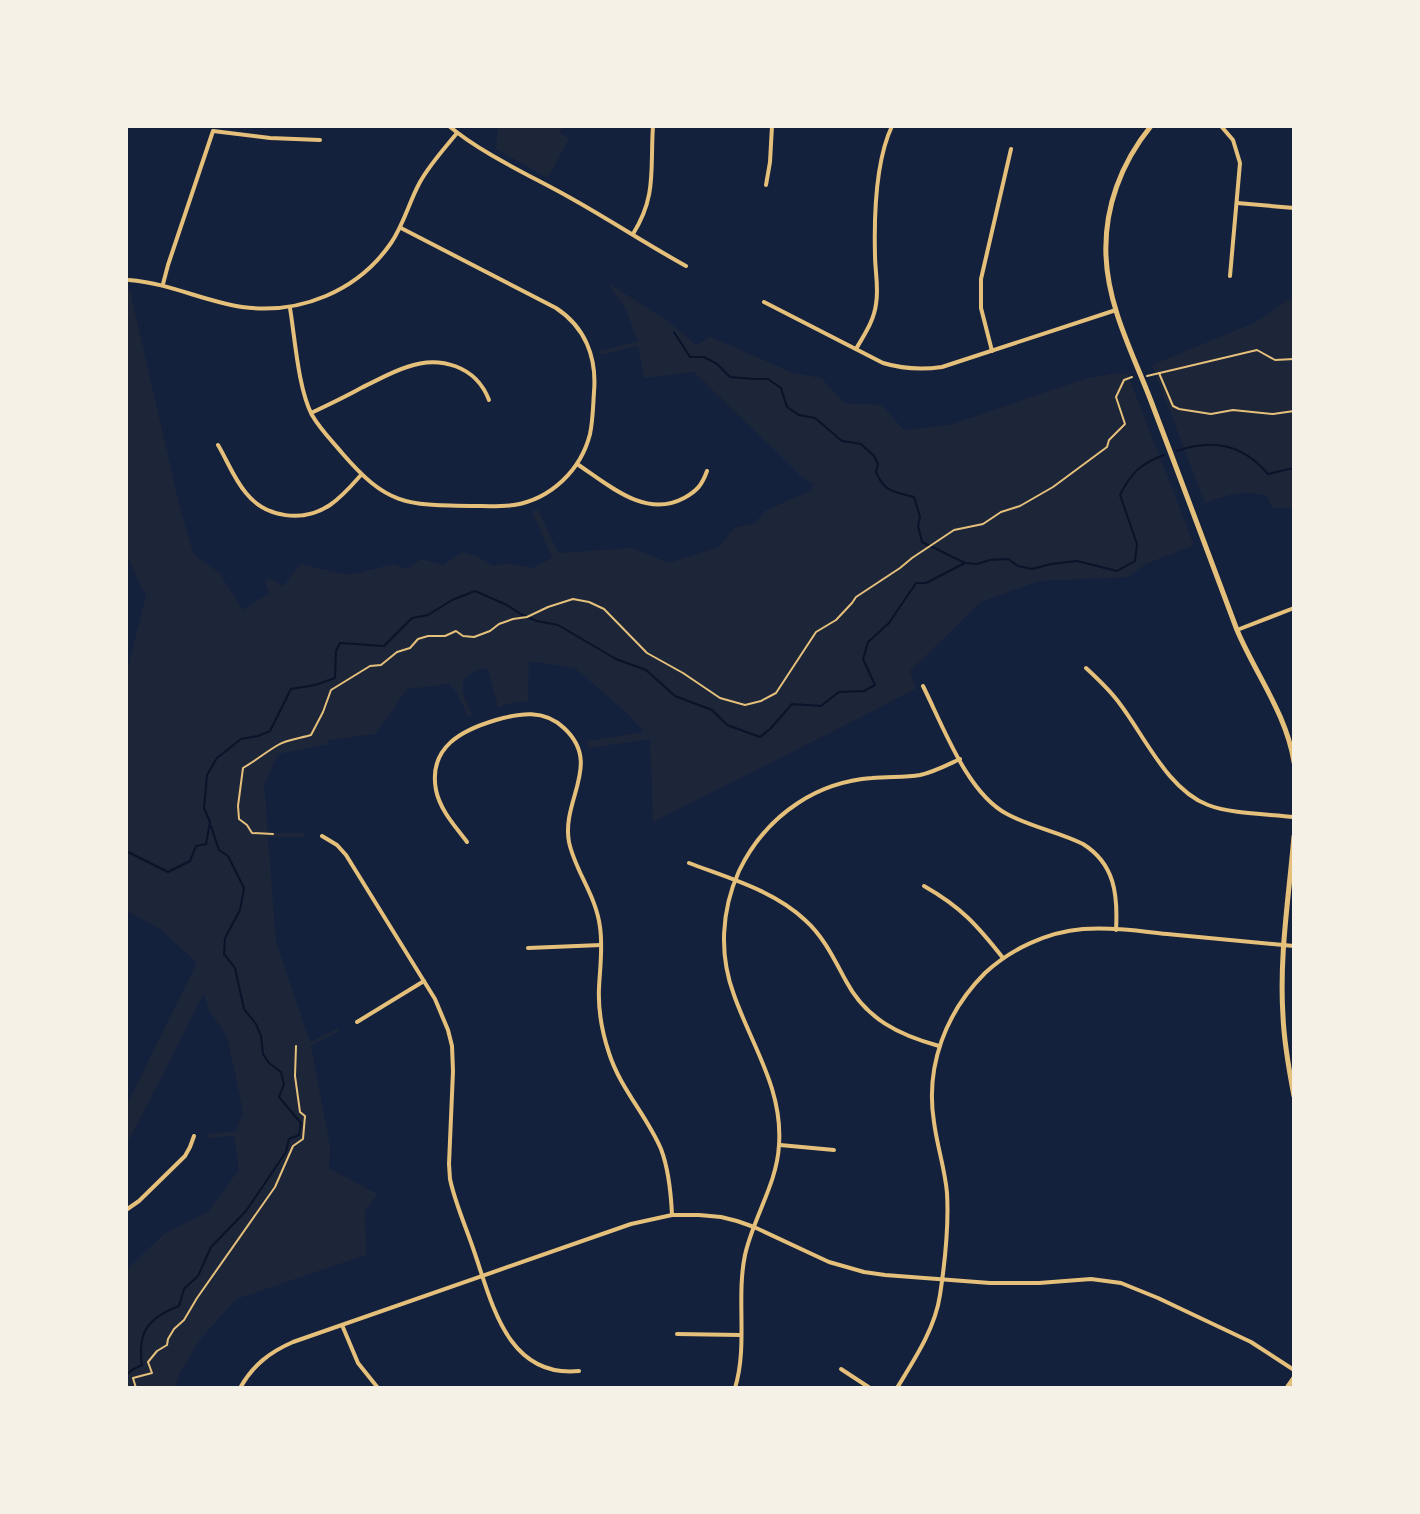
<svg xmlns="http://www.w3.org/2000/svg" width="1420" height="1514" font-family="'Roboto Condensed',sans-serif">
	<rect width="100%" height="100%" fill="#14213d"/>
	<g fill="#1d2539">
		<path d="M498 126H562L560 133 569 138 548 178 496 149Z"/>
		<path d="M608 283 668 321 696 345 711 337 793 373 821 378 845 403 882 405 904 430 949 425 1085 379 1116 373 1128 375 1194 545 1146 564 1128 577 1039 581 981 602 910 671 916 689 653 822 650 739 589 748 587 741 644 732 629 715 575 668 529 661 528 701 515 702 498 707 488 668 475 671 463 680V694L472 715 468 716 457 693 449 684 407 689 385 721 375 734 330 740 327 739 329 744 278 754 264 784 268 833H305L304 837H268L276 942 310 1042 338 1028 339 1031 311 1046 330 1146 329 1169 378 1194 365 1210 366 1255 236 1299 199 1341 179 1375 175 1388H126V1270L164 1234 209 1211 239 1169 234 1136 207 1138V1134L236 1131 243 1111 227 1036 209 1011 204 993 126 1146V1106L196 965 195 961 161 930 126 910V674L146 596 126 554V291H130L178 499 193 553 220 574 243 610 269 593 265 582 268 578 283 586 301 564 348 575 394 564 407 569 421 559 443 565 462 552 477 556 493 566 507 563 532 568 552 558 532 511 538 509 558 553 632 548 669 563 719 547 734 528 755 523 765 511 811 490 813 484 801 476 694 372 644 378 638 346 600 355 599 351 638 341 626 310Z"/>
		<path d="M1294 296V508H1272L1267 496C1243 489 1229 494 1205 503L1152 365 1254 323Z"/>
	</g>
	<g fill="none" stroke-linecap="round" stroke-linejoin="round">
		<g stroke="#0b132b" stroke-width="2">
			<path d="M674 332 690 357H704L717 364 730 377 753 379H768L781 388 787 407 799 415 815 418 842 441 861 444 874 456 878 464 876 472C885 493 893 491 914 497L920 517 918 526 922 542 965 563 977 564 990 560 1008 559 1018 566 1032 569 1051 564 1077 561 1117 571 1135 561 1137 544 1120 495C1131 473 1140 464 1164 455"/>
			<path d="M1177 451C1213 438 1243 444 1268 474L1293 468 1294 470"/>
			<path d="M126 851 168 872 190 861 196 846 206 844 210 822 204 808 207 775 217 758 241 739 258 736 270 731 291 689 315 685 335 678 336 651 340 643 384 646 412 618 428 615 452 600 475 591 507 605 522 615 537 621 558 625 616 659 646 670 675 696 712 710 727 725 760 737 770 729 792 704 821 706 839 692 864 691 875 685 863 659 868 642 889 623 916 583H926L965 563"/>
			<path d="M126 1375 132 1370 142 1365C137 1332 148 1318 179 1306L184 1289 198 1276 211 1247 246 1211 286 1152 289 1139 299 1135 301 1123 279 1097 284 1084 281 1072 269 1063 263 1054 261 1036 256 1024 244 1009 235 968 224 954 225 938 240 910 244 888 228 856 219 850 211 826"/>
		</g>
		<g stroke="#e5c07b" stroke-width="2">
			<path d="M1159 373 1173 406 1179 409 1211 414 1233 410 1273 414 1294 411"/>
			<path d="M1147 376 1257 350 1275 360 1294 359"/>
			<path d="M273 834 252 833 247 825 239 819 238 806 243 768C255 761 266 752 278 745 285 740 301 738 311 735L323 712 331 690 370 666 381 665 397 652 410 648 418 639 428 636H445L456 631 463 636 474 637 490 631 499 624 513 619 527 617 548 607 573 599 589 602 604 609 647 653 683 673 720 698 745 705 761 701 776 693 816 632 836 620 852 603 856 597 900 568 912 558 954 530 983 524 1001 512 1020 506 1053 487 1107 447 1109 440 1125 424 1116 397 1124 380 1132 377"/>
			<path d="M136 1388 133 1378 152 1373 148 1362 157 1351 167 1345 168 1339 174 1329 184 1320 197 1298 275 1187 293 1146 303 1139 305 1116 300 1112 295 1076 296 1046"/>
		</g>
		<g stroke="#e5c07b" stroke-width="4">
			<path d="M449 126C481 153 529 175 567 196 607 218 646 244 686 266"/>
			<path d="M1221 126 1233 140 1240 163 1230 276"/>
			<path d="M766 185 770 162 772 126"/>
			<path d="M1237 203 1294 208"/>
			<path d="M633 234C657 196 650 169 653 126"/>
			<path d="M129 280C169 283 203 301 242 307 300 315 358 291 391 243 404 224 409 202 420 182 430 164 444 149 457 133"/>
			<path d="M163 284 168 265 213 131 270 138 320 140"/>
			<path d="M764 302 883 363C903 369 921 370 942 367L1116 310"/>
			<path d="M290 308C295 338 298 388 312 415 320 429 332 441 342 453 387 505 405 505 471 506 485 506 500 507 514 505 551 499 581 470 590 434 593 420 593 406 594 392 597 357 585 327 556 308L401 228"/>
			<path d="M856 349C864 335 874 321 876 304 879 288 875 271 875 255 874 215 875 162 892 126"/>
			<path d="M992 351 981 308V279L1011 149"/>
			<path d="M311 413C328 405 345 397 361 388 376 381 391 372 407 367 440 355 476 366 489 400"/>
			<path d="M218 445C227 460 234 479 246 493 266 518 303 523 330 505 342 497 352 485 361 475"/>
			<path d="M577 464C609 485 645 519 684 498 697 491 702 485 707 471"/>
			<path d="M1237 630 1294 608"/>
			<path d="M1086 668C1098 679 1110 690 1120 704 1145 737 1168 790 1208 805 1231 814 1269 814 1294 817"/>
			<path d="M923 686C943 726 967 793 1007 814 1031 827 1059 832 1083 844 1115 864 1118 895 1116 930"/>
			<path d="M322 836 337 845 346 855 435 999 448 1030 452 1046 453 1071 449 1164 450 1179C455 1203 466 1227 474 1251 492 1303 507 1378 579 1371"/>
			<path d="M467 842C455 826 440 810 436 790 428 747 462 730 496 720 520 713 544 709 564 728 603 764 561 800 569 842 575 871 596 895 600 927 603 948 600 967 599 988 598 1010 602 1032 609 1053 620 1088 647 1116 661 1149 669 1170 671 1193 672 1215"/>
			<path d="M689 863C728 878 773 890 805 920 824 937 834 959 846 981 866 1019 899 1035 939 1046"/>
			<path d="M924 886C961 907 977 925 1003 958"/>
			<path d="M528 948 601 945"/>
			<path d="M357 1022 424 981"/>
			<path d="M780 1145 834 1150"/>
			<path d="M126 1210 139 1201 185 1156 190 1147 194 1136"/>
			<path d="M342 1325 358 1363 378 1388"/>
			<path d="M677 1334 740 1335"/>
			<path d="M841 1369 870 1388"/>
			<path d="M240 1388C253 1365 270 1352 293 1342L631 1224 672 1215H699L721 1217 737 1221 754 1227 829 1262 864 1272 885 1275 990 1283H1039L1091 1279 1121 1283 1158 1298 1251 1342 1294 1370"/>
			<path d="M735 1388C748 1346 736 1298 745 1255 753 1218 777 1184 779 1145 783 1089 752 1046 734 995 719 955 721 911 739 871 752 844 772 820 798 803 819 789 846 780 872 778 888 776 904 778 920 775 934 772 947 765 960 759"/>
			<path d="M897 1388C914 1360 935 1329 940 1295 945 1262 949 1226 947 1193 945 1169 937 1146 934 1122 925 1066 946 1012 985 973 1011 949 1047 932 1083 929 1111 927 1140 931 1167 934 1210 938 1252 942 1294 946"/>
		</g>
		<g stroke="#e5c07b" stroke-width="5">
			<path d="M1151 126C1121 163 1104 208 1106 256 1108 307 1133 354 1151 401 1180 477 1208 553 1237 630 1256 675 1286 713 1294 762"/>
			<path d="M1294 836C1289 896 1279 956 1283 1016 1284 1043 1289 1070 1294 1096"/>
			<path d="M1287 1388 1294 1378"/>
		</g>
	</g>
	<rect width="1420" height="1514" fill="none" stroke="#f6f1e7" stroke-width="256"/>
</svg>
